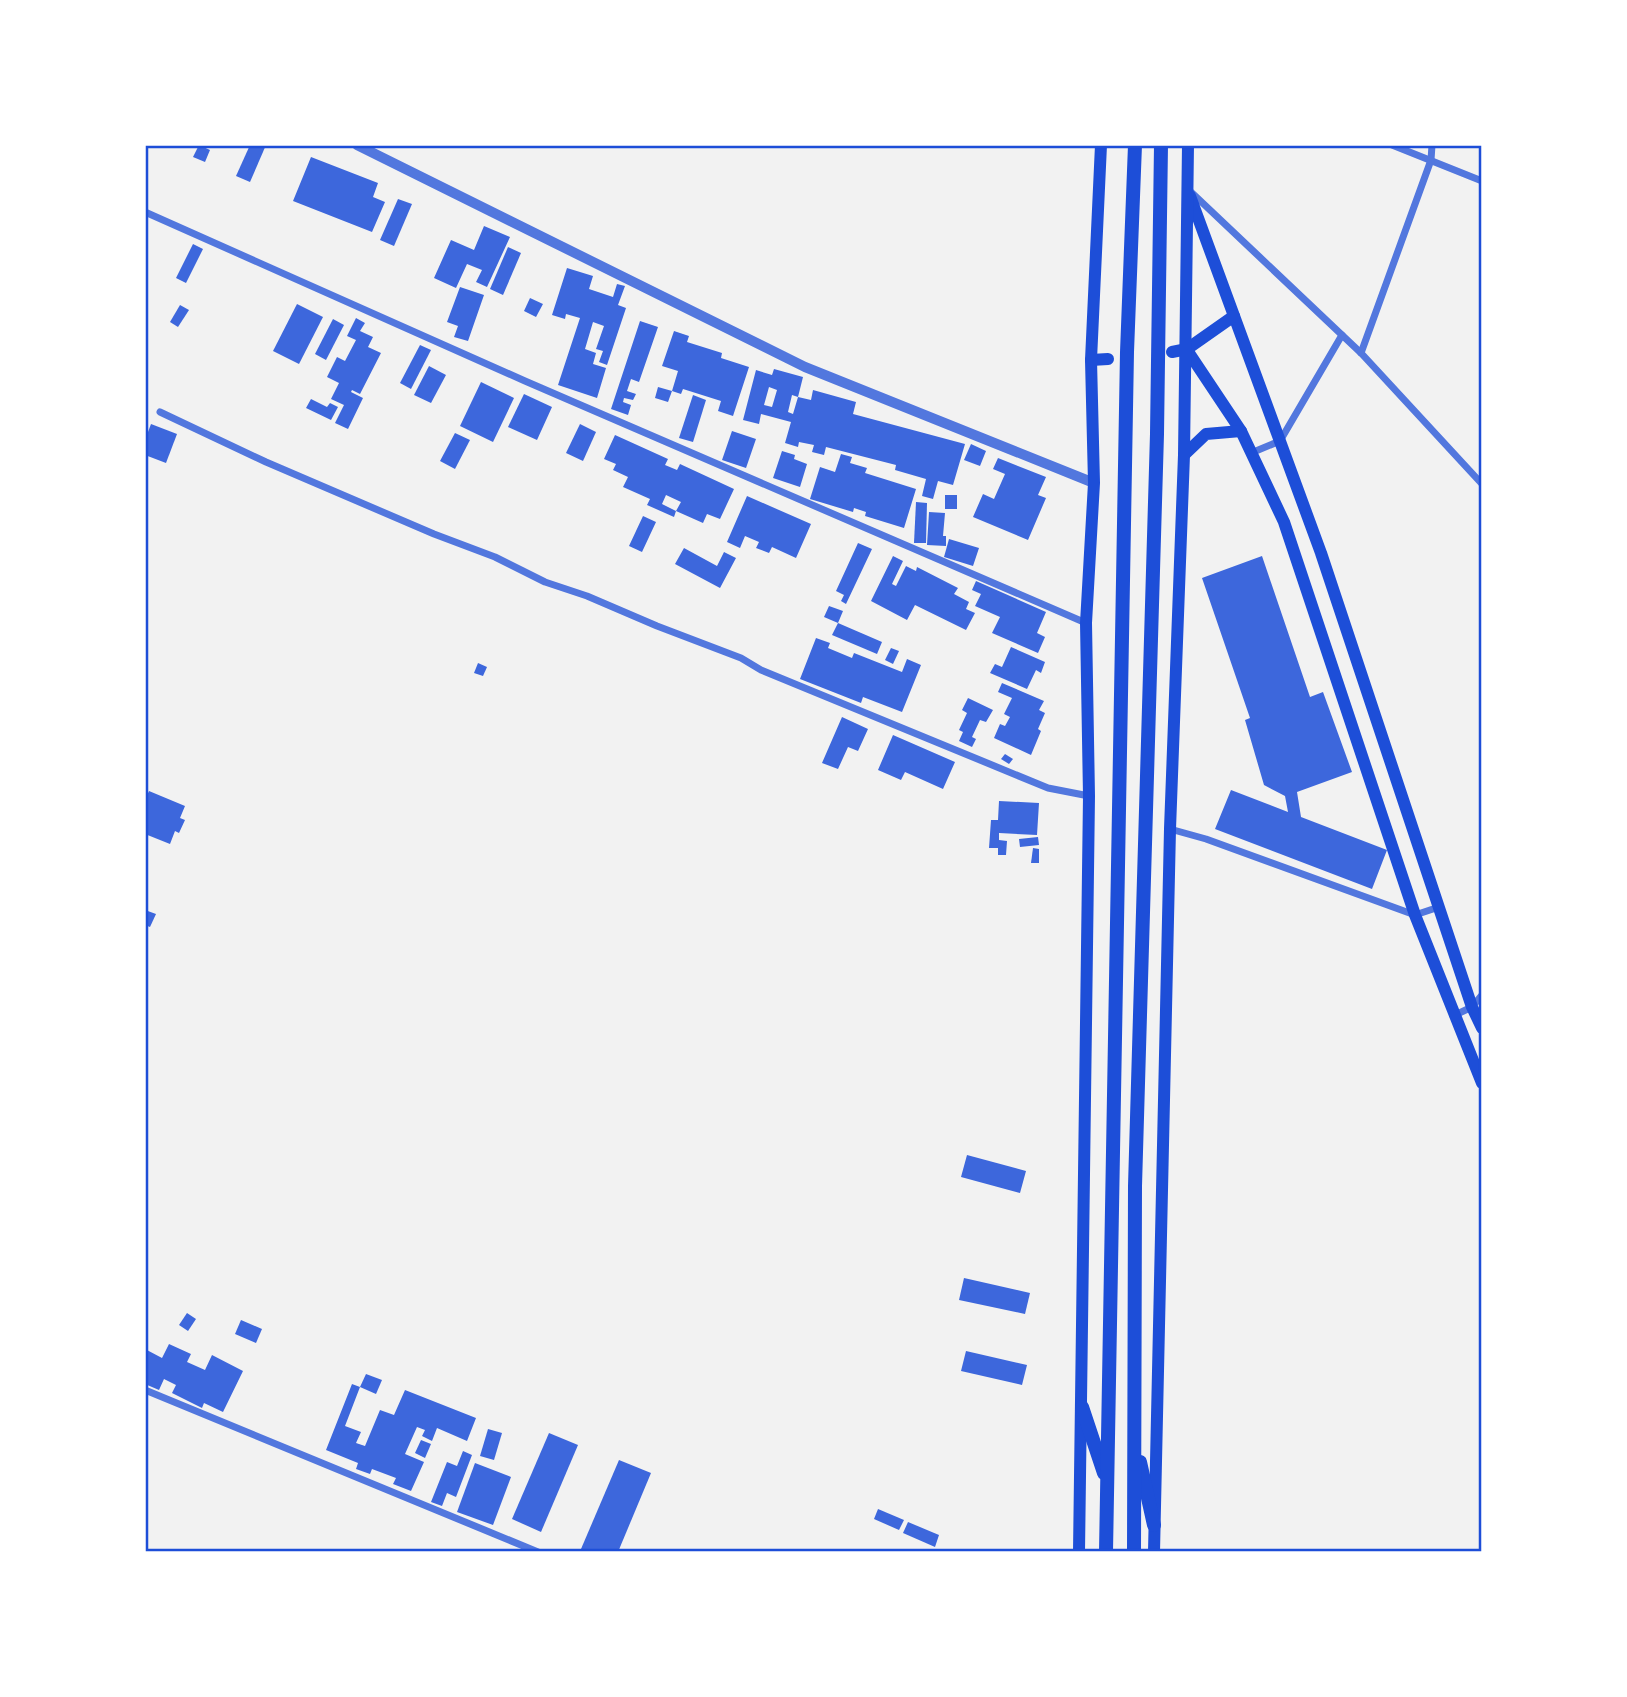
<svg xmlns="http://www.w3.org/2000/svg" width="1627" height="1697" font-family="Manrope,sans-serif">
	<rect width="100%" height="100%" fill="#f2f2f2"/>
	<g fill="#3d67dc" fill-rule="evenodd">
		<path d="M199 145 210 150 205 162 193 157Z"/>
		<path d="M250 145H266L250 182 236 176Z"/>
		<path d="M311 157 378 183 373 197 385 202 372 232 293 201Z"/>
		<path d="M398 199 412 204 394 246 380 240Z"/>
		<path d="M484 226 510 237 487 287 476 282 482 270 467 264 456 288 434 278 451 240 474 250Z"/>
		<path d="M193 244 203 249 186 283 176 278Z"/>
		<path d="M508 247 521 253 503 295 490 289Z"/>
		<path d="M567 268 593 276 589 289 613 297 617 284 625 286 618 305 626 308 607 365 599 362 603 351 596 349 604 326 593 322 585 349 596 353 593 364 606 368 597 398 558 385 580 318 566 314 565 319 552 315Z"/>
		<path d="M460 287 484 295 468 341 454 337 458 326 447 322Z"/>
		<path d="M530 298 543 304 536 317 524 311Z"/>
		<path d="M297 304 323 317 299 364 273 351Z"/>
		<path d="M180 305 189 310 178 327 170 322Z"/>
		<path d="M356 318 365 323 360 331 373 337 368 347 381 353 360 394 352 390 351 392 363 398 348 429 335 423 344 405 331 399 339 383 327 377 337 357 345 361 356 340 347 336Z"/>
		<path d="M333 319 344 325 326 360 315 354Z"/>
		<path d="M640 321 658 327 639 382 631 379 627 391 636 394 633 400 624 398 623 402 631 405 628 415 611 409Z"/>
		<path d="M674 331 689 336 687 342 722 353 721 358 749 367 733 416 718 411 721 401 683 389 681 394 672 391 678 371 662 366Z"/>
		<path d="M420 345 431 350 411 389 400 383Z"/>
		<path d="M429 366 446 375 431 403 414 395Z"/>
		<path d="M774 369 803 377 798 397 792 395 788 412 793 414 798 397 811 400 813 390 856 402 853 414 965 444 953 485 938 481 933 499 922 496 926 479 895 470 896 465 826 447 824 455 812 452 814 445 799 442 798 447 785 443 791 422 761 414 759 424 743 420 756 370 772 375ZM769 387 777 390 772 407 764 405Z"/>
		<path d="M481 382 514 398 493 442 460 426Z"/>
		<path d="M658 387 672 391 668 402 655 398Z"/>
		<path d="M524 394 552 407 537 440 508 427Z"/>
		<path d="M693 395 706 400 693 442 679 438Z"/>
		<path d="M311 399 327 407 330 403 338 407 331 420 306 408Z"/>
		<path d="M151 424 177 434 166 463 145 455V440Z"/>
		<path d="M580 424 596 432 583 461 566 453Z"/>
		<path d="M732 431 756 439 746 468 722 460Z"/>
		<path d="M455 433 470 440 455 469 440 461Z"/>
		<path d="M615 435 668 459 665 465 677 470 680 464 734 489 720 519 707 514 703 523 676 511 674 517 647 505 650 499 623 487 628 477 613 470 616 464 604 459ZM666 495 681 502 676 511 662 504Z"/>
		<path d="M971 444 986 451 980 466 964 460Z"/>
		<path d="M782 451 795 455 794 459 807 464 800 487 773 478Z"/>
		<path d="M841 454 852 457 850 463 867 468 865 473 916 489 904 528 865 516 866 512 854 508 853 512 810 499 820 467 835 472Z"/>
		<path d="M998 458 1046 477 1038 495 1046 498 1028 540 973 517 983 494 994 499 1005 474 993 469Z"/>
		<rect x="945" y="495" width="12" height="14"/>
		<path d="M747 496 811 524 796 558 772 547 769 553 756 548 759 542 745 536 740 548 727 542Z"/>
		<path d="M916 502 927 503 926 543H914Z"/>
		<path d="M929 512 945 513 943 536H946V546L927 545Z"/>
		<path d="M643 516 656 522 642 552 629 546Z"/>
		<path d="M949 539 979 548 973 566 944 557Z"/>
		<path d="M858 543 872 549 846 604 841 601 844 595 836 591Z"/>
		<path d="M684 548 717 566 724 552 736 558 720 588 675 564Z"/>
		<path d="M893 556 903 561 892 584 896 586 906 566 916 571 917 567 958 588 954 594 969 602 966 609 975 613 966 630 915 605 907 620 871 601Z"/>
		<path d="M1262 556 1310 697 1323 692 1352 772 1297 792 1301 817 1387 850 1372 889 1215 829 1231 790 1288 812 1285 796 1264 785 1245 720 1250 718 1202 578Z"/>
		<path d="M976 581 1046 612 1037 633 1045 637 1038 653 992 633 1000 617 975 606 981 594 972 590Z"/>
		<path d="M829 606 843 611 838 623 824 617Z"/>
		<path d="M838 623 882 642 877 654 832 635Z"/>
		<path d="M816 638 830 643 828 648 852 658 854 653 902 672 907 659 921 665 902 712 863 697 861 703 800 679Z"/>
		<path d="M1011 647 1045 662 1041 673 1036 670 1027 689 990 673 995 664 1002 667Z"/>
		<path d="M891 648 899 651 893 664 885 660Z"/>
		<path d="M478 663 487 667 483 676 474 673Z"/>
		<path d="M1002 683 1044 701 1039 710 1045 713 1038 729 1041 731 1031 755 994 738 1000 724 1005 726 1010 717 1004 714 1012 698 998 692Z"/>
		<path d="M968 698 993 710 986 722 980 720 972 737 976 739 972 747 959 741 963 732 959 730 967 713 962 710Z"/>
		<path d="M842 717 868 729 858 751 848 747 838 769 822 763Z"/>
		<path d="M893 735 955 762 943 789 905 772 901 780 878 770Z"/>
		<path d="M1005 754 1013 759 1009 764 1001 759Z"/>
		<path d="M149 791 185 806 180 818 185 820 179 833 175 831 170 844 145 834V800Z"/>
		<path d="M999 801 1039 803 1037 835 999 833V840L1007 841 1006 855H998V848H989L991 820H998Z"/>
		<path d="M1038 837 1039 845 1020 847 1019 839Z"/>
		<path d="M1033 848 1039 849V863H1031Z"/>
		<path d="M145 910 156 914 150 927 145 925Z"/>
		<path d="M967 1155 1026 1171 1020 1193 961 1177Z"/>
		<path d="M964 1278 1030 1293 1025 1314 959 1300Z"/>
		<path d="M187 1313 196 1319 188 1331 179 1325Z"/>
		<path d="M241 1320 262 1329 256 1343 235 1334Z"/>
		<path d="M169 1344 191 1354 187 1362 205 1370 212 1355 243 1371 223 1412 204 1403 202 1408 172 1393 176 1385 164 1379 159 1390 145 1384V1349L162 1358Z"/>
		<path d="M966 1351 1027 1365 1022 1385 961 1371Z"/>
		<path d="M366 1374 382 1380 376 1394 360 1387Z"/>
		<path d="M352 1384 360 1387 345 1426 361 1432 356 1443 365 1446 380 1410 394 1415 405 1390 476 1418 467 1441 437 1428 432 1441 422 1436 425 1430 417 1427 405 1454 424 1462 411 1491 393 1484 396 1478 372 1469 370 1474 356 1469 358 1463 326 1450Z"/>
		<path d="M488 1429 502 1433 494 1460 480 1456Z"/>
		<path d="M549 1433 578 1445 541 1532 512 1519Z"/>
		<path d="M421 1440 431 1444 425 1458 415 1453Z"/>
		<path d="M463 1451 472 1455 456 1497 447 1493 442 1506 431 1502 447 1462 457 1466Z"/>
		<path d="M619 1460 651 1473 618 1552H588L581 1549Z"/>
		<path d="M475 1463 511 1477 493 1525 457 1512Z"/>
		<path d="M878 1509 904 1520 899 1530 874 1519Z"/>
		<path d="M908 1522 939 1535 935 1547 903 1533Z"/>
	</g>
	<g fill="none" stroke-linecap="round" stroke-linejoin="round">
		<g stroke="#5277de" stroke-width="7">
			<path d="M1392 145 1482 181"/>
			<path d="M1191 192 1361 353 1482 484"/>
			<path d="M145 212 525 381 1086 623"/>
			<path d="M1361 353 1431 160 1432 145"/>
			<path d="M160 412 266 462 434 534 495 557 545 582 587 596 657 626 741 658 761 670 1048 788 1089 796"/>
			<path d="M1251 453 1280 441 1342 335"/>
			<path d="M1170 829 1206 839 1415 915 1439 907"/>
			<path d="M1453 1016 1472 1007 1482 995"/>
			<path d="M145 1390 538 1552"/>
		</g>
		<path stroke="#5277de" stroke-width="10" d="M357 145 805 367 1094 483"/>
		<g stroke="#1d4ed8" stroke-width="12">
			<path d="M1190 196 1321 553 1472 1007 1482 1028"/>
			<path d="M1187 350 1241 431 1284 522 1415 915 1482 1083"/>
			<path d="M1172 352 1187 349 1234 316"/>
			<path d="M1091 360 1108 359"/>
			<path d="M1184 455 1206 434 1241 431"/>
			<path d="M1079 1552 1089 796 1086 623 1094 483 1091 360 1101 145"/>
			<path d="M1154 1552 1170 829 1184 455 1188 145"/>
		</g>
		<g stroke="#1d4ed8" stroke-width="14">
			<path d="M1082 1407 1104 1473"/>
			<path d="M1140 1462 1154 1525"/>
			<path d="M1106 1552 1127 352 1135 145"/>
			<path d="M1134 1552 1135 1186 1157 434 1161 145"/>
		</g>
	</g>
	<rect width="1627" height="1697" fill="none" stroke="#ffffff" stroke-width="294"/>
	<rect x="147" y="147" width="1333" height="1403" fill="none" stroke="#1d4ed8" stroke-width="2.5"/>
</svg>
